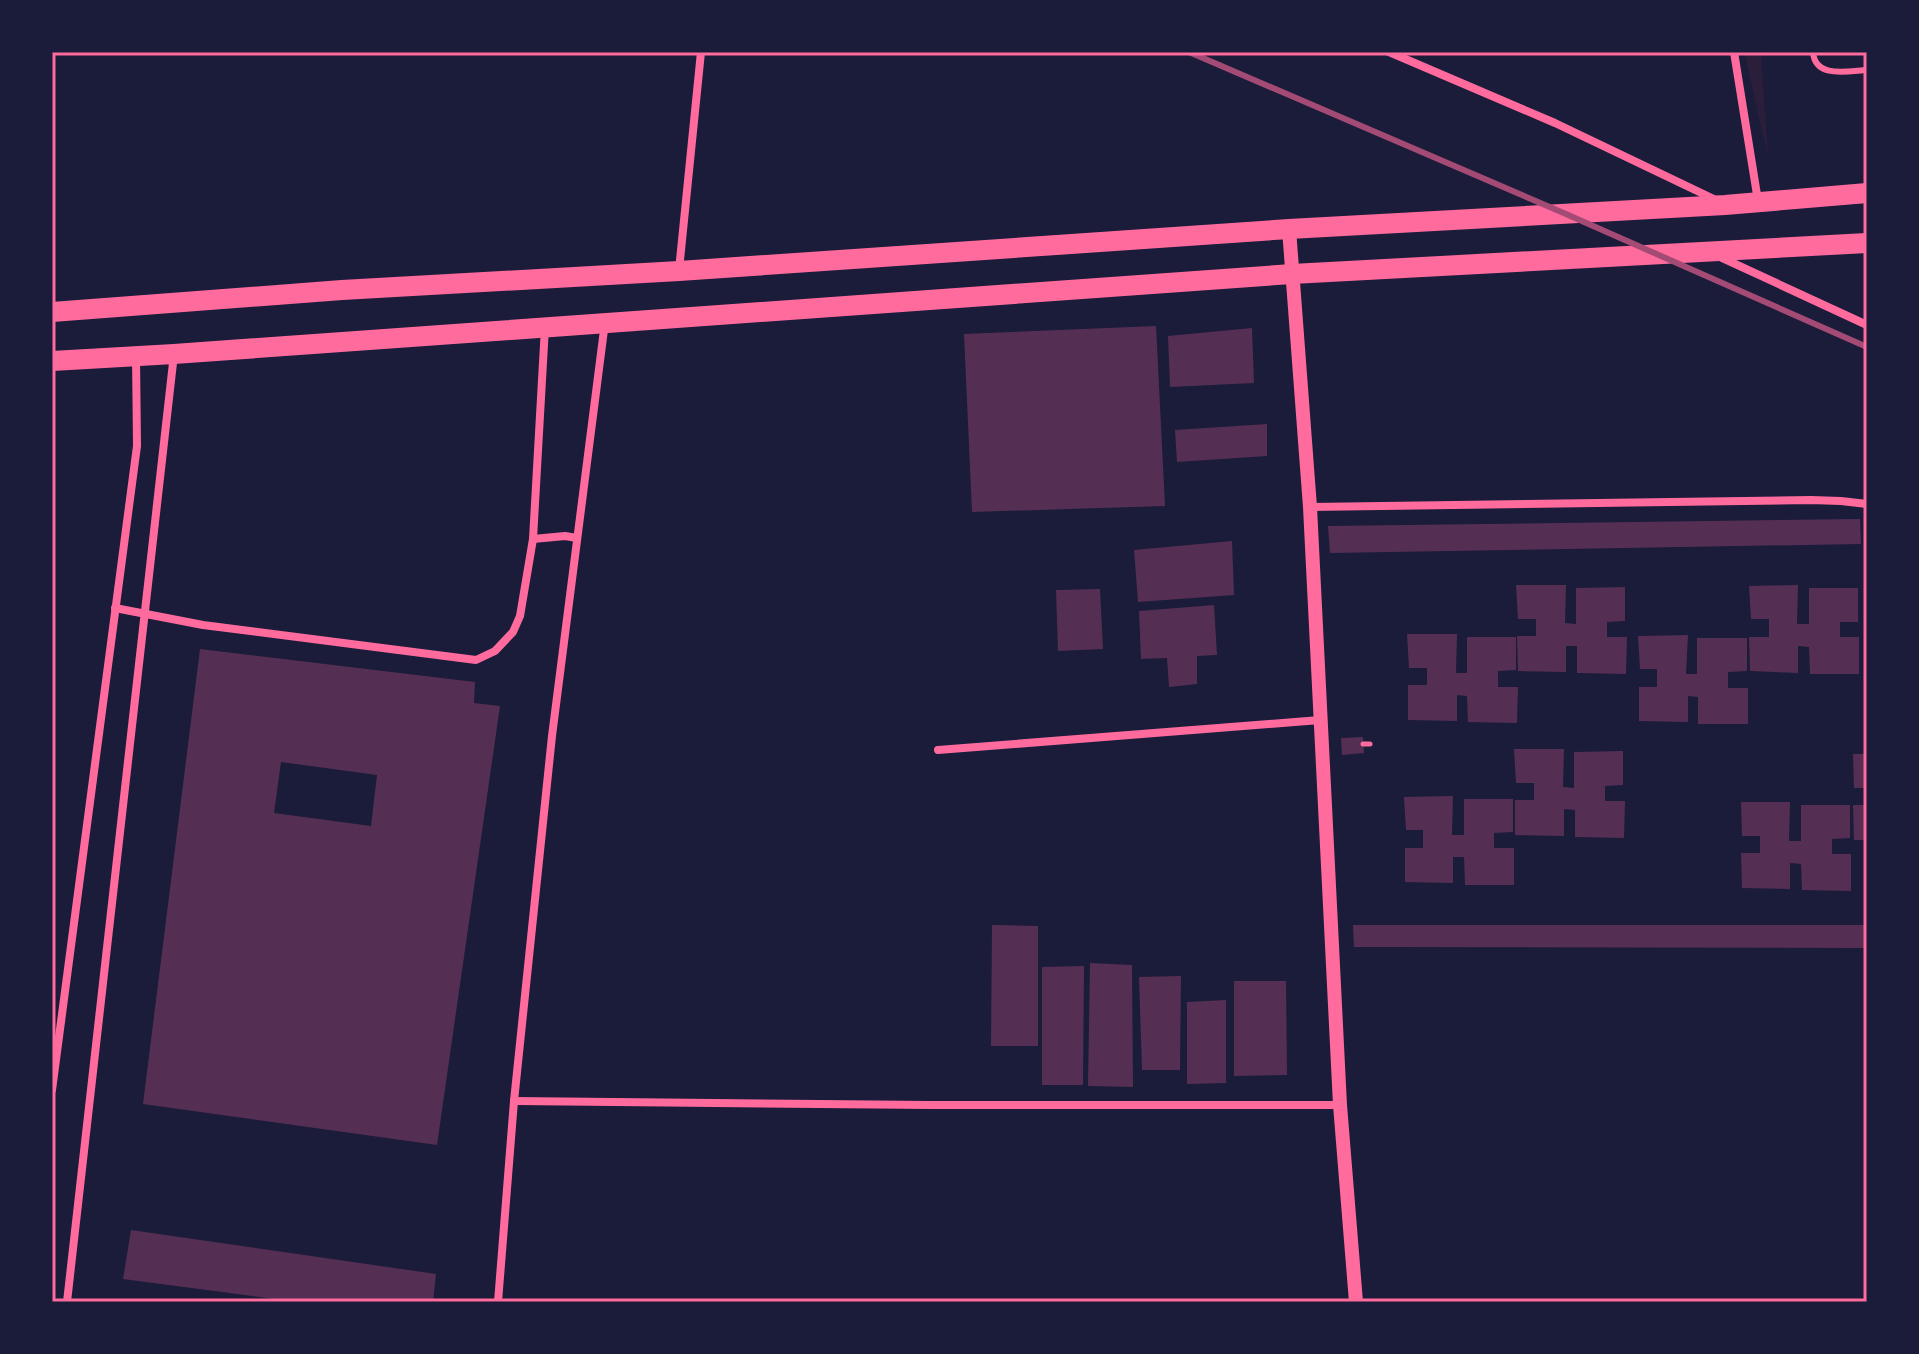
<svg xmlns="http://www.w3.org/2000/svg" width="1919" height="1354" font-family="Merriweather,serif">
	<rect width="100%" height="100%" fill="#1b1b3a"/>
	<path fill="#2a1e3b" d="M1744 52H1761L1768 157Z"/>
	<g fill="#542f53" fill-rule="evenodd">
		<path d="M1156 326 1165 506 972 512 964 334Z"/>
		<path d="M1252 328 1254 383 1170 387 1168 336Z"/>
		<path d="M1267 424V456L1177 462 1175 430Z"/>
		<path d="M1860 519 1861 544 1330 553 1328 526Z"/>
		<path d="M1232 541 1234 595 1138 602 1134 550Z"/>
		<path d="M1516 585H1566L1565 623 1576 624V588L1625 587V621L1607 622V637H1627L1626 674 1577 673V646H1566V672L1518 671 1517 636H1536V619H1518Z"/>
		<path d="M1798 585 1797 624H1809V588H1858V622H1840V637H1859V674H1810L1809 647 1798 646V673L1750 671 1749 637H1769V619H1751L1749 586Z"/>
		<path d="M1100 589 1103 649 1058 651 1056 590Z"/>
		<path d="M1214 605 1217 655 1197 656V684L1169 687 1167 658 1141 659 1139 611Z"/>
		<path d="M1407 634H1457L1456 673H1467V637H1516V670L1498 671V687H1518L1517 723 1468 722 1467 696 1457 695V721L1408 720V685H1427V668H1409Z"/>
		<path d="M1688 635 1686 674H1697V638H1747V671L1728 672V688H1748V724H1698V697L1688 696V722L1639 721V687H1657V669H1640L1638 636Z"/>
		<path d="M200 649 475 682 474 703 500 706 437 1145 143 1104ZM281 762 377 775 371 826 274 813Z"/>
		<path d="M1363 737 1364 753 1342 755 1341 738Z"/>
		<path d="M1514 749H1564L1563 787 1574 788V752L1623 751V785L1605 786V801H1625L1624 838 1575 837V810L1564 809V836L1515 835V800H1534V783H1516Z"/>
		<path d="M1853 754H1867V788H1854Z"/>
		<path d="M1453 796 1452 835H1464V799H1513V832L1494 833V848H1514V885H1465L1464 857H1453V883L1405 882V848H1423V830H1406L1404 797Z"/>
		<path d="M1741 802H1790L1789 841H1801V805H1850V838L1832 839V854H1851V891L1802 890 1801 864 1790 863V889L1742 888 1741 853H1760V836H1742Z"/>
		<path d="M1853 805H1867V840H1854Z"/>
		<path d="M992 925 1038 926V1046H991Z"/>
		<path d="M1353 925H1867V948L1354 947Z"/>
		<path d="M1090 963 1132 965 1133 1087 1088 1086Z"/>
		<path d="M1084 966 1083 1085H1042V967Z"/>
		<path d="M1181 976 1180 1070H1142L1139 977Z"/>
		<path d="M1234 981H1286L1287 1075 1234 1076Z"/>
		<path d="M1226 1000V1083L1187 1084V1002Z"/>
		<path d="M131 1230 436 1274 433 1302H297L123 1279Z"/>
	</g>
	<g fill="none" stroke-linecap="round" stroke-linejoin="round">
		<path stroke="#ff6b9d" stroke-width="5" d="M1363 744H1370"/>
		<path stroke="#ff6b9d" stroke-width="6" d="M1813 52C1815 79 1848 71 1867 70"/>
		<g stroke="#ff6b9d" stroke-width="8">
			<path d="M1389 52 1555 123 1716 200"/>
			<path d="M1734 52 1758 201"/>
			<path d="M1718 256 1867 325"/>
			<path d="M679 270 701 52"/>
			<path d="M1310 507 1811 500 1841 501 1867 504"/>
			<path d="M533 539 565 536 577 538"/>
			<path d="M115 608 203 625 476 660 495 651 513 632 520 616 533 539 545 327"/>
			<path d="M938 750 1320 720"/>
			<path d="M52 1090 137 446 136 356"/>
			<path d="M514 1101 930 1105H1340"/>
			<path d="M67 1302 174 354"/>
			<path d="M498 1302 514 1101 552 736 605 322"/>
		</g>
		<path stroke="#ff6b9d" stroke-width="14" d="M1289 229 1310 507 1340 1105 1356 1302"/>
		<g stroke="#ff6b9d" stroke-width="20">
			<path d="M52 312 342 290 679 271 1289 229 1725 205 1867 193"/>
			<path d="M52 361 174 354 1292 274 1867 243"/>
		</g>
		<path stroke="#a44b75" stroke-width="6" d="M1189 52 1566 214 1867 347"/>
	</g>
	<rect width="1919" height="1354" fill="none" stroke="#1b1b3a" stroke-width="108"/>
	<rect x="54" y="54" width="1811" height="1246" fill="none" stroke="#ff6b9d" stroke-width="3"/>
</svg>
